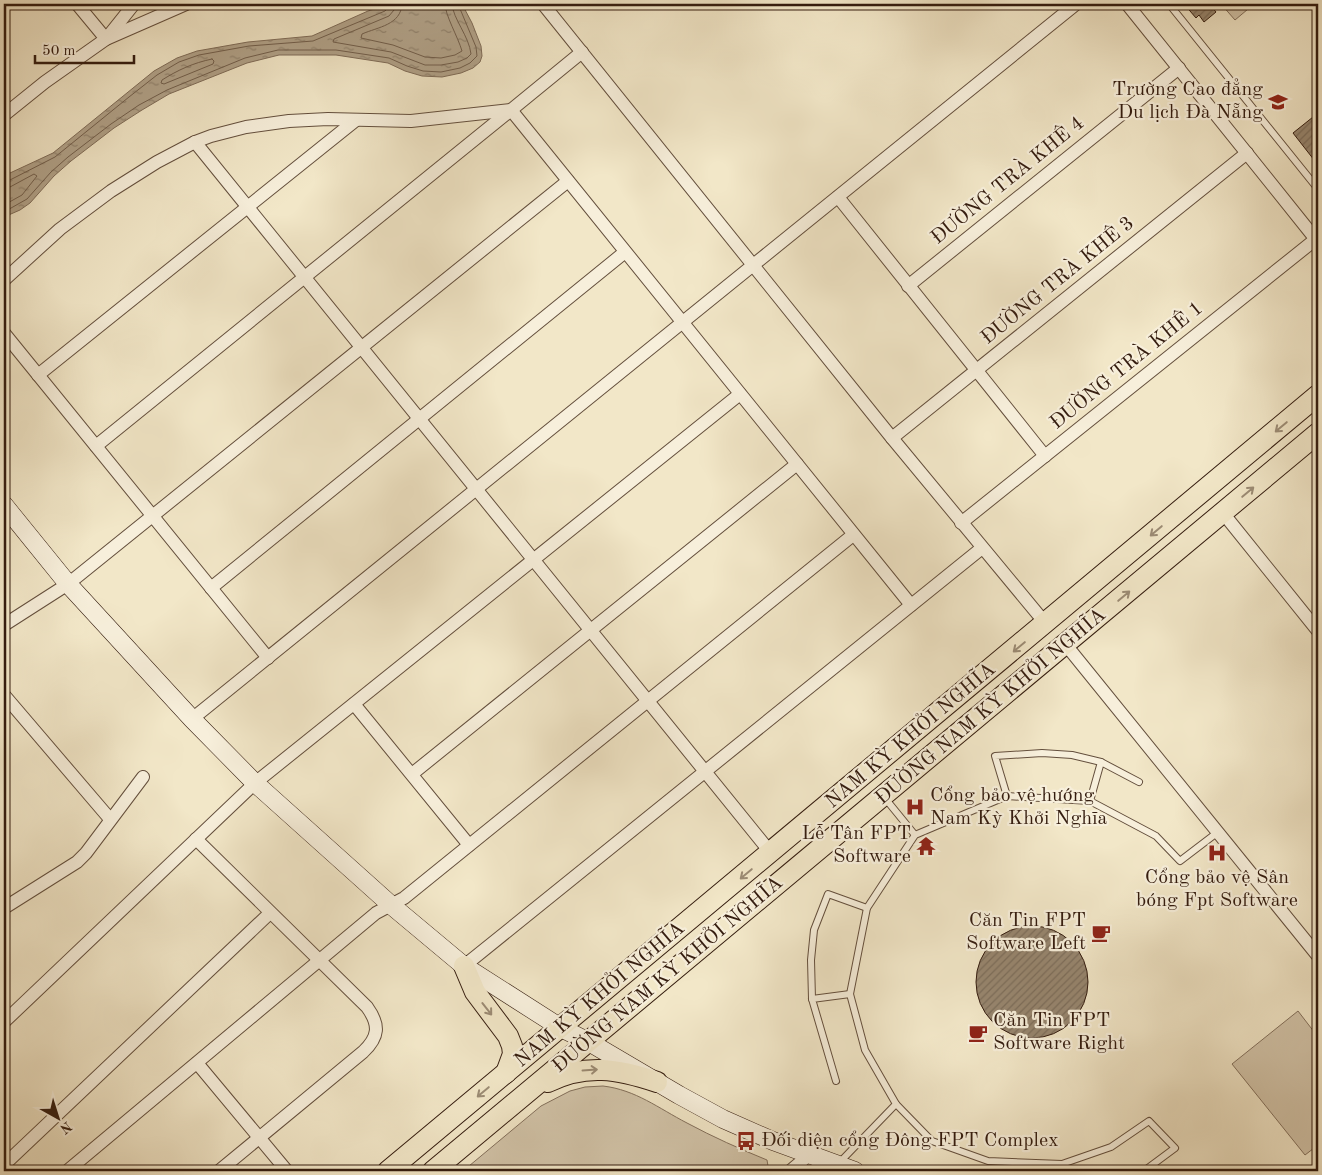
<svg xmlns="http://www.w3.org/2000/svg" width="1322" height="1175" font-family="'Old Standard TT',serif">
	<defs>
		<pattern id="water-ripples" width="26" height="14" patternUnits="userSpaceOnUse" patternTransform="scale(1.25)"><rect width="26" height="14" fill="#b1a289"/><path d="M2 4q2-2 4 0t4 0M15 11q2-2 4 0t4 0" fill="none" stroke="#91836e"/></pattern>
		<pattern id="building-hatch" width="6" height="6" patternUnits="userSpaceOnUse" patternTransform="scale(1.25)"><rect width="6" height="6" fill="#97866f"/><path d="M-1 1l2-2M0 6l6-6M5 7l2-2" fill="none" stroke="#7c6d5a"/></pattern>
	</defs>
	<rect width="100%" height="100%" fill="#f2e7c8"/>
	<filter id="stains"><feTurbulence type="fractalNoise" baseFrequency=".004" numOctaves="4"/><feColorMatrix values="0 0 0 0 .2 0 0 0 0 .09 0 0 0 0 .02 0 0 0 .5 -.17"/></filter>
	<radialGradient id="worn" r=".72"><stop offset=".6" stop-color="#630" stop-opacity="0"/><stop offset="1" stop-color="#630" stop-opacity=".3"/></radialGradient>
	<g fill="#d2c4a9" stroke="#83705c">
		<path d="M1221 4H1254L1235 20Z"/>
		<path d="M1298 1011 1318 1037V1145L1305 1155 1232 1064Z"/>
		<path d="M603 1086C636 1090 658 1108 687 1123 713 1137 740 1149 767 1160L768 1166 762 1171H463L541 1106 570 1091 585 1087Z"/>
	</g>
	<path fill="url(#water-ripples)" stroke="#7f6c58" d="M390 4H462L472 23 481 46 482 56 480 62 473 68 461 73 442 77 422 76 405 71 388 63 336 55H279L247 63 169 94 142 110 114 128 71 161 54 176 30 203 20 210 4 217V178L10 173 53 153 154 71 177 58 197 51 248 42 312 36 368 11Z"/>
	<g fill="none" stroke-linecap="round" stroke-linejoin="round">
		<g stroke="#725f4c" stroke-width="1">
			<path d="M395 4 394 10 389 16 334 39 333 42 391 52 425 65H441L458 62 467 58 471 54C469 36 453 19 452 4"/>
			<path d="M402 4C401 25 378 27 362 34L361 38 393 45 425 57 441 58 455 55 462 51C458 37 445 15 445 4"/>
			<path d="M212 59 214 61 213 64 164 84 161 83 162 80C178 70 193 63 212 59Z"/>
			<path d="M4 182 8 181 55 157 129 97 157 75 179 62 199 55 249 46 313 41 385 11 388 8 389 4"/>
			<path d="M4 188 10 187 34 174 37 176 22 195 4 205"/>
			<path d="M4 212 27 199 51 172 68 157 111 124 139 105 167 90 245 58 278 50H336L389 58 407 66 423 71 441 72 460 68 470 63 477 56 476 47 458 4"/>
		</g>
	</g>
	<g fill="url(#building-hatch)" stroke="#341c0f">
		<path d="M1184 4H1213L1211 6 1216 12 1204 22 1199 15 1196 18Z"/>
		<path d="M1318 113V165L1293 133Z"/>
		<circle cx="1032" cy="982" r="56"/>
	</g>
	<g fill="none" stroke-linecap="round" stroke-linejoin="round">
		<g stroke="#644f3d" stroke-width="8">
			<g id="lane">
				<path d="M1169 4 1318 189"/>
				<path d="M1007 796 995 756 1042 753 1072 755 1101 762"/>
				<path d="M884 797 915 835"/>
				<path d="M1090 801 1101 762 1139 782"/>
				<path d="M812 999 811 960 814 930 828 894 867 908"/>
				<path d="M836 1081 812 999 850 994"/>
				<path d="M896 1104 932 1141 988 1161 1062 1164 1111 1147 1149 1121 1175 1148 1144 1171"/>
				<path d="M840 1162 896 1104 865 1050 850 994 867 908 915 835 1007 796 1090 801 1156 836 1180 861 1218 832"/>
				<path d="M1062 1164 1064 1171"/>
			</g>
		</g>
		<g stroke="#644f3d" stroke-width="14">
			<g id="street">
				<path d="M77 4 106 39 134 4"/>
				<path d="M543 4 892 438 1046 624"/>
				<path d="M1127 4 1318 242"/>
				<path d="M4 115 45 82 106 39 186 4"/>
				<path d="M195 142 771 853"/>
				<path d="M838 197 1045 456"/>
				<path d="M4 280 60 229 111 191 157 162 195 142 211 136 246 127 289 121 328 119 411 121 511 110 582 52"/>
				<path d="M908 286 1179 68"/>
				<path d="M4 333 268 658"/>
				<path d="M38 375 356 120"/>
				<path d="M892 438 1247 153"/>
				<path d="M96 446 511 110 911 605"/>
				<path d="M1223 513 1318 631"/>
				<path d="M961 523 1316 239"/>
				<path d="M211 588 625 252"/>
				<path d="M4 625 68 584 568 181"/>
				<path d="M1066 645 1318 956"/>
				<path d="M4 695 110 819"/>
				<path d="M354 704 469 845"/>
				<path d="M192 719 1076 4"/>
				<path d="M412 774 797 464"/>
				<path d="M196 839 367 1007C380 1025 379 1037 363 1052L219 1171"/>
				<path d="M4 908 77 862 86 853 143 777"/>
				<path d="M464 966 982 548"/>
				<path d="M4 1022 255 783 740 394"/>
				<path d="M197 1063 287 1171"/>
				<path d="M4 1165 270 913"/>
				<path d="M67 1171 376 913 404 898 853 535"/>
				<path d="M790 1171 809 1155"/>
			</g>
		</g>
		<g stroke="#341c0f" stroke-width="19">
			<path id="secondary" d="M4 505 68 584 192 719 255 783 391 905 464 966 561 1028 589 1042 679 1095 723 1119 773 1141 855 1171"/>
		</g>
		<g stroke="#341c0f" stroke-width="22">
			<g id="primary">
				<path d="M464 966 475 992 508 1036 512 1046 513 1054 506 1073"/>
				<path d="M548 1082C586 1063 618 1069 657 1082"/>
				<path d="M388 1171 1318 395"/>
				<path d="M433 1171 1318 433"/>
			</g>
		</g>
		<use href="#lane" stroke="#f7efdb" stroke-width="6"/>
		<use href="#street" stroke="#f7efdb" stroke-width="12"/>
		<use href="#secondary" stroke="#f7efdb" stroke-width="18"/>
		<use href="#primary" stroke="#f2e7c8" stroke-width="20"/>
	</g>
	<defs><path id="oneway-shaft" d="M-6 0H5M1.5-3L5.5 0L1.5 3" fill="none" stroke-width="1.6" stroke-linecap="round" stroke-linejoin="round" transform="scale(1.25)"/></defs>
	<g stroke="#9c8c75">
		<use href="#oneway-shaft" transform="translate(1281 427) rotate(140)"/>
		<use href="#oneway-shaft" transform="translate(1248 492) rotate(-40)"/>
		<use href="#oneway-shaft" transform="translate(1156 531) rotate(140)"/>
		<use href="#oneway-shaft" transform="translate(1124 596) rotate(-40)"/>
		<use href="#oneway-shaft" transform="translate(1019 647) rotate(140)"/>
		<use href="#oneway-shaft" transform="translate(746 874) rotate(140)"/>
		<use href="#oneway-shaft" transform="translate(487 1009) rotate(52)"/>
		<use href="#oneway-shaft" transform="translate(590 1070) rotate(-4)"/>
		<use href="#oneway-shaft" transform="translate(483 1092) rotate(140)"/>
	</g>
	<defs>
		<g id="university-bare" transform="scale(1.5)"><path d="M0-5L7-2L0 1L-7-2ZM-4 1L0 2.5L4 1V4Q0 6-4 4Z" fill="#8f2418" stroke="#f7efdb" stroke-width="2.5" paint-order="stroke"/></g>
		<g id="hospital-bare" transform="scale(1.5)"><path d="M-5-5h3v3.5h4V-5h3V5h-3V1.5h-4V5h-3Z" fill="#8f2418" stroke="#f7efdb" stroke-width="2.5" paint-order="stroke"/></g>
		<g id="temple-bare" transform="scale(1.5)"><path d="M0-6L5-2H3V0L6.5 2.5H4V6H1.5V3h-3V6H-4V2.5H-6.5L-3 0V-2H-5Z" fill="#8f2418" stroke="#f7efdb" stroke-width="2.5" paint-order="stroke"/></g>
		<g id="cafe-bare" transform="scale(1.5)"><path d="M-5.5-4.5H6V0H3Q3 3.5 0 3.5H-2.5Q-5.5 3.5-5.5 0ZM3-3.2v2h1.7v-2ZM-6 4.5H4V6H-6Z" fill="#8f2418" stroke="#f7efdb" stroke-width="2.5" paint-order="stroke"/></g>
		<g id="bus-bare" transform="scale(1.5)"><path d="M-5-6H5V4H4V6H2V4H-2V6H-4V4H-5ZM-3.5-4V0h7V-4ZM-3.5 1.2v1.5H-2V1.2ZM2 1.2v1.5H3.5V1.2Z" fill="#8f2418" stroke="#f7efdb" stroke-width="2.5" paint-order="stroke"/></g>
	</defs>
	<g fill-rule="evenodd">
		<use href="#university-bare" x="1278" y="102"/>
		<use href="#hospital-bare" x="915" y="807"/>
		<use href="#temple-bare" x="926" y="846"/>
		<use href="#hospital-bare" x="1217" y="853"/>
		<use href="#cafe-bare" x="1101" y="933"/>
		<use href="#cafe-bare" x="978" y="1033"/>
		<use href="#bus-bare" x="746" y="1141"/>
	</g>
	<g text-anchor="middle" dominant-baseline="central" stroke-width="4.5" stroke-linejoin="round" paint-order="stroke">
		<g font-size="20" fill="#341c0f" stroke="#f7efdb" text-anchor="end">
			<text x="1263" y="90">Trường Cao đẳng<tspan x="1263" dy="23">Du lịch Đà Nẵng</tspan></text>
			<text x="930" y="796" text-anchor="start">Cổng bảo vệ hướng<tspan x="930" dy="23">Nam Kỳ Khởi Nghĩa</tspan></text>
			<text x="911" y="834">Lễ Tân FPT<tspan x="911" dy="23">Software</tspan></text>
			<text x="1217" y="878" text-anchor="middle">Cổng bảo vệ Sân<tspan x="1217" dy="23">bóng Fpt Software</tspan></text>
			<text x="1086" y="921">Căn Tin FPT<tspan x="1086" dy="23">Software Left</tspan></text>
			<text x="993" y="1021" text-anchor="start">Căn Tin FPT<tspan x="993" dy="23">Software Right</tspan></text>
			<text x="761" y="1141" text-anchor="start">Đối diện cổng Đông FPT Complex</text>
		</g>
		<g font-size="20" fill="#341c0f" stroke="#f7efdb">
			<text transform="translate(1008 181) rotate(-39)">ĐƯỜNG TRÀ KHÊ 4</text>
			<text transform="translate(1058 281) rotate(-39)">ĐƯỜNG TRÀ KHÊ 3</text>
			<text transform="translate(1127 366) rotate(-39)">ĐƯỜNG TRÀ KHÊ 1</text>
			<text transform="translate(991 707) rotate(-40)">ĐƯỜNG NAM KỲ KHỞI NGHĨA</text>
			<text transform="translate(911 736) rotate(-40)">NAM KỲ KHỞI NGHĨA</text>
			<text transform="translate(668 975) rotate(-40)">ĐƯỜNG NAM KỲ KHỞI NGHĨA</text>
			<text transform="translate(600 995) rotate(-40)">NAM KỲ KHỞI NGHĨA</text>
		</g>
	</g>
	<rect width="1322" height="1175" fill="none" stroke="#f2e7c8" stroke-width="20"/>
	<rect x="5" y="5" width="1312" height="1165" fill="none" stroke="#341c0f" stroke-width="2.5"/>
	<rect x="10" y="10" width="1302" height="1155" fill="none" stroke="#341c0f"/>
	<g transform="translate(58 1118) rotate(141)" stroke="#f7efdb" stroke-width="4" paint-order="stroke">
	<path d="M0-4L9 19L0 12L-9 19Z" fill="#341c0f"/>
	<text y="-8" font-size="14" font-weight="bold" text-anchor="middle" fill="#341c0f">N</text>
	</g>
	<path d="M35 55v8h99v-8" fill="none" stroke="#341c0f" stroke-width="2.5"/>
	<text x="42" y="55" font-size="15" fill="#341c0f" stroke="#f7efdb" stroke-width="4" paint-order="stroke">50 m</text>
	<rect width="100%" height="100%" filter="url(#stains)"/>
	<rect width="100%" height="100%" fill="url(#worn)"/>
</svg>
